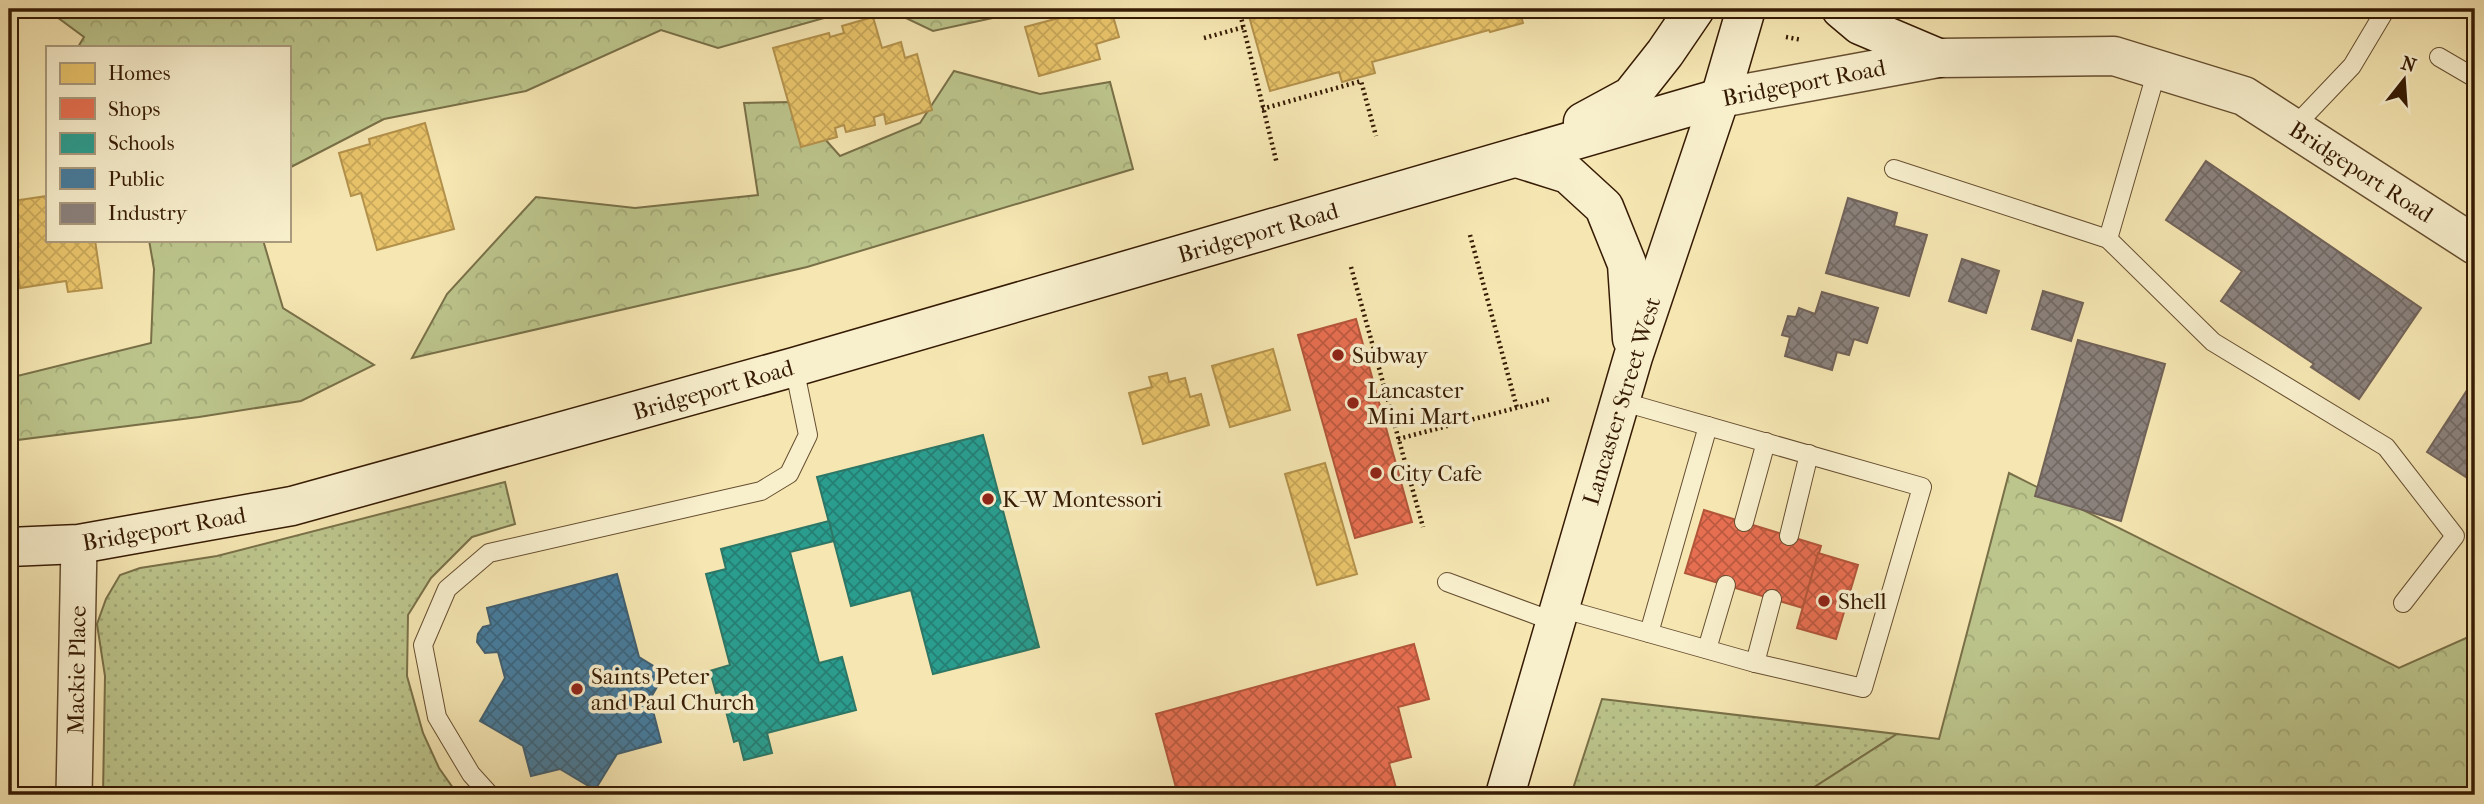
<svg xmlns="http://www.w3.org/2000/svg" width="2484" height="804" font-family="'IM FELL French Canon',serif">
	<defs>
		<pattern id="green-dots" width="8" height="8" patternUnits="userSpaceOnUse" patternTransform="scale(1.75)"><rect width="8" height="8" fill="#bcc58c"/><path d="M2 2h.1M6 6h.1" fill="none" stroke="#a2a977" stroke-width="1.8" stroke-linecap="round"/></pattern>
		<pattern id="forest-crowns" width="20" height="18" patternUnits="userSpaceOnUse" patternTransform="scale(1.75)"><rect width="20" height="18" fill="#bcc58c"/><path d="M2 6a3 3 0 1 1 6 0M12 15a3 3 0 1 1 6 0" fill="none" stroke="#a2a977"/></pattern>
		<pattern id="homes-cross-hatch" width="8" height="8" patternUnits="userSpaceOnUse" patternTransform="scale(1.75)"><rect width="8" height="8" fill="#e9c46a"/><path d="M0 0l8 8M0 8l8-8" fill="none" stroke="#c8a85a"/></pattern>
		<pattern id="shops-cross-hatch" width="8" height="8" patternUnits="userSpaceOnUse" patternTransform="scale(1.75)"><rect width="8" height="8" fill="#e76f51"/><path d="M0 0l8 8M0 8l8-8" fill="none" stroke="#bc5a41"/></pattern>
		<pattern id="schools-cross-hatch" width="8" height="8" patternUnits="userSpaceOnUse" patternTransform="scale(1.75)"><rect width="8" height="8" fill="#2a9d8f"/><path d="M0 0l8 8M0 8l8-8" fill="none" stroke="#257f73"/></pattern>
		<pattern id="public-cross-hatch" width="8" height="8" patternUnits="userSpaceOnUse" patternTransform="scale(1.75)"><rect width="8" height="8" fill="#457b9d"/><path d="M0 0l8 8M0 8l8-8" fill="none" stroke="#3a647e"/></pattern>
		<pattern id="industry-cross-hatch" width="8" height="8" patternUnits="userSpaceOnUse" patternTransform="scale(1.75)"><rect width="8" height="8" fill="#8a817c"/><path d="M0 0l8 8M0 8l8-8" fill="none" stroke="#726963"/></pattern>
	</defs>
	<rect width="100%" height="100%" fill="#f5e6b2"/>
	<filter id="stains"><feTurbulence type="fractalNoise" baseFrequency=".00286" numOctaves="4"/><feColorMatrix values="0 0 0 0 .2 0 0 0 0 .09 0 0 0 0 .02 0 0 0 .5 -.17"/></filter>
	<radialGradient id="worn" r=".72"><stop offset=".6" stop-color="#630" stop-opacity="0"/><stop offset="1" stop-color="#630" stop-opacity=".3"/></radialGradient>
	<g fill="url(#green-dots)" stroke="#797048" stroke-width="2">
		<path d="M505 482 515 524 472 537 431 578 408 615 407 676 423 733 439 768 458 795H103L105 676 97 624 106 599 120 575 140 568 217 556Z"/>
		<path d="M1602 699 1897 734 1802 795H1571Z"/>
	</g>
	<g fill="url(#forest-crowns)" stroke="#797048" stroke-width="2">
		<path d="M46 9H856L718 48 661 30 526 91 384 119 289 168V47H78L84 37Z"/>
		<path d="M887 9H1000L1002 16 933 31Z"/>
		<path d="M954 71 1040 94 1110 82 1133 169 807 267 412 358 447 294 536 197 635 208 758 195 744 103 792 102 840 156 920 123Z"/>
		<path d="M149 240H263L283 308 374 365 301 401 199 417 9 441V378L151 343 154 269Z"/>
		<path d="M2009 473 2399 668 2475 634V795H1802L1897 734 1939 739Z"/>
	</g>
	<g fill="url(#homes-cross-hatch)" stroke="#b3914b" stroke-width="2">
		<path d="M1084 9H1111L1119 37 1096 44 1100 59 1039 76 1025 27 1085 11Z"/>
		<path d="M1247 9H1519L1523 23 1490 32 1489 30 1372 62 1375 73 1342 82 1339 72 1270 91Z"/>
		<path d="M873 17 882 48 901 42 905 58 917 54 932 110 886 124 884 114 874 117 875 125 846 132 844 125 835 128 837 137 801 147 773 48 829 33 830 37 844 33 842 26Z"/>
		<path d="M425 123 454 229 377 250 361 193 351 196 339 153 370 144 369 139Z"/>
		<path d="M47 196V240H95L102 288 68 292 66 281 20 288 12 231 16 230 12 201Z"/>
		<path d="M1273 349 1290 410 1230 427 1212 366Z"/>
		<path d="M1167 373 1169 382 1185 378 1190 397 1201 394 1209 425 1143 444 1129 393 1152 387 1149 377Z"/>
		<path d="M1325 463 1357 574 1317 585 1285 474Z"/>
	</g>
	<g fill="url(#shops-cross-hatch)" stroke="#b2563a" stroke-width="2">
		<path d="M1356 319 1412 522 1355 538 1298 335Z"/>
		<path d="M1704 510 1821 546 1803 608 1685 573Z"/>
		<path d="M1818 553 1858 565 1836 639 1797 628Z"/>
		<path d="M1414 644 1429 699 1398 707 1411 757 1389 763 1398 795H1178L1156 714Z"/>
	</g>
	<g fill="url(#schools-cross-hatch)" stroke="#2e7665" stroke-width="2">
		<path d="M983 435 1039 647 933 674 911 590 851 606 817 477Z"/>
		<path d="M829 521 834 541 790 552 819 663 842 657 856 710 767 733 772 753 744 760 739 740 734 742 721 692 716 693 710 671 730 665 706 574 726 569 721 549Z"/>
	</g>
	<path fill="url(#public-cross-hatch)" stroke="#405e6f" stroke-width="2" d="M617 574 639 657 665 673 650 699 661 742 617 754 595 790 560 769 531 776 523 746 480 721 505 678 498 652 485 653 477 642 478 634 483 627 491 625 487 608Z"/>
	<g fill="url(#industry-cross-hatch)" stroke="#716258" stroke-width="2">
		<path d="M2206 161 2421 308 2359 399 2311 367 2314 364 2221 301 2242 271 2166 220Z"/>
		<path d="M1848 198 1897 213 1894 226 1927 235 1909 296 1826 273Z"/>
		<path d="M1962 259 1999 271 1986 313 1949 301Z"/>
		<path d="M2043 291 2083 303 2071 341 2032 329Z"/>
		<path d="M1822 292 1878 308 1867 343 1854 339 1849 355 1837 352 1832 370 1785 356 1790 337 1782 335 1788 316 1796 317 1799 308 1815 314Z"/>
		<path d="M2078 340 2165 364 2121 521 2035 496Z"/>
		<path d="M2475 378V483L2427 452Z"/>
	</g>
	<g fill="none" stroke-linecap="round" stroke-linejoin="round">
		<g stroke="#664e30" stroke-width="20">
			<g id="service">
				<path d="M2439 57 2475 78"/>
				<path d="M2293 128 2352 66 2386 9"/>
				<path d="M1894 169 2108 239 2213 342 2386 447 2455 536 2403 603"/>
				<path d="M2108 239 2157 70"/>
				<path d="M1744 522 1766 442"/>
				<path d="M1789 536 1809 454"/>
				<path d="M1447 582 1555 622"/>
				<path d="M1560 608 1755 663 1863 688 1922 487 1620 401"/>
				<path d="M1649 633 1708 426"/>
				<path d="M1707 649 1726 585"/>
				<path d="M1755 663 1772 599"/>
				<path d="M490 795 471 774 437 717 423 645 447 589 489 553 761 491 789 474 808 435 794 367"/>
			</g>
		</g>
		<g stroke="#664e30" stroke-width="38">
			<path id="minor" d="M74 795 79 544"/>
		</g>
		<g stroke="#664e30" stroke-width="41">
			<path id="tertiary" d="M1720 98 1938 58 2114 56 2244 96 2475 245"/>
		</g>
		<g stroke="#361b04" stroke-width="41">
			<g id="secondary">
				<path d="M1841 9 1860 25 1938 58"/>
				<path d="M1583 122 1631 96 1665 53 1695 9"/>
				<path d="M1517 158 1568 174 1604 207 1627 264 1632 339"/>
				<path d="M9 547 79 544 292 506 794 367 1720 98"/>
				<path d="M1505 795 1633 357 1720 98 1746 9"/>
			</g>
		</g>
		<g stroke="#361b04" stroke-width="4.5" stroke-dasharray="2 3.5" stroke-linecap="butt">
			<path d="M1239 9 1277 164"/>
			<path d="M1786 37 1802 40"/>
			<path d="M1204 38 1244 27"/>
			<path d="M1262 109 1361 81 1376 136"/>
			<path d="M1470 235 1517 408"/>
			<path d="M1351 267 1423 527"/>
			<path d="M1398 439 1550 399"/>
		</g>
		<use href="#service" stroke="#f8efcd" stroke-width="18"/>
		<use href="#minor" stroke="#f8efcd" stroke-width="35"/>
		<use href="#tertiary" stroke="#f8efcd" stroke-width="38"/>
		<use href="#secondary" stroke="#f8efcd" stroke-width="38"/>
	</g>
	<g fill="#8f2418" stroke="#f8efcd" stroke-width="2.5">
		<circle cx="1338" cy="355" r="7"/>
		<circle cx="1353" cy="403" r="7"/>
		<circle cx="1376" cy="473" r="7"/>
		<circle cx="988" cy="499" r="7"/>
		<circle cx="1824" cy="601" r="7"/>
		<circle cx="577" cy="689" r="7"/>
	</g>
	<g text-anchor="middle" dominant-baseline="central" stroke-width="7" stroke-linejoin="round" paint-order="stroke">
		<g font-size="23" fill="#361b04" stroke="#f8efcd">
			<text transform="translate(1804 83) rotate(-11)">Bridgeport Road</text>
			<text transform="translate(2361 172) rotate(33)">Bridgeport Road</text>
			<text transform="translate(1258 233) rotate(-16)">Bridgeport Road</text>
			<text transform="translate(713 390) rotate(-16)">Bridgeport Road</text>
			<text transform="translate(1622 401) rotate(-73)">Lancaster Street West</text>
			<text transform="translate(164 529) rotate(-10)">Bridgeport Road</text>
			<text transform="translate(77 670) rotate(-89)">Mackie Place</text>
		</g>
		<g font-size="23" fill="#361b04" stroke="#f8efcd" text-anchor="start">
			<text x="1352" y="355">Subway</text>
			<text x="1367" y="390">Lancaster<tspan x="1367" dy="26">Mini Mart</tspan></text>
			<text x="1390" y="473">City Cafe</text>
			<text x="1002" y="499">K-W Montessori</text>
			<text x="1838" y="601">Shell</text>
			<text x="591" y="676">Saints Peter<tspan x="591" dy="26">and Paul Church</tspan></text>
		</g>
	</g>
	<rect width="2484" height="804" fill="none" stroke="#f5e6b2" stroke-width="35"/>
	<rect x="10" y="10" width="2463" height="783" fill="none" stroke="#361b04" stroke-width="3.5"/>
	<rect x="18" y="18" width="2449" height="769" fill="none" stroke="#361b04" stroke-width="2"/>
	<rect x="46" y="46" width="245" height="196" fill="#f8efcd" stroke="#aa9a7d" stroke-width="2"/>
	<rect x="60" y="63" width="35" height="21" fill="#e9c46a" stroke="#aa9a7d" stroke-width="2"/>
	<text x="108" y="80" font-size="21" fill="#361b04">Homes</text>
	<rect x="60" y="98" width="35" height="21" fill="#e76f51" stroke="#aa9a7d" stroke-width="2"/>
	<text x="108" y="116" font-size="21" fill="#361b04">Shops</text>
	<rect x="60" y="133" width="35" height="21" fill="#2a9d8f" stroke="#aa9a7d" stroke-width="2"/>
	<text x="108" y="150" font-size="21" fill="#361b04">Schools</text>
	<rect x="60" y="168" width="35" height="21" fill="#457b9d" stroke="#aa9a7d" stroke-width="2"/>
	<text x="108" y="186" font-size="21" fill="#361b04">Public</text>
	<rect x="60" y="203" width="35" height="21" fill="#8a817c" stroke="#aa9a7d" stroke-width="2"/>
	<text x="108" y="220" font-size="21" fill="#361b04">Industry</text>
	<g transform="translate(2404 80) rotate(17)" stroke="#f8efcd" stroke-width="5" paint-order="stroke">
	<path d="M0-5L12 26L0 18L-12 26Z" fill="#361b04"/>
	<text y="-10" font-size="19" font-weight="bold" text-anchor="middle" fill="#361b04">N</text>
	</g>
	<rect width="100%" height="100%" filter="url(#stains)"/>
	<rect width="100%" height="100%" fill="url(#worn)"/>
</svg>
